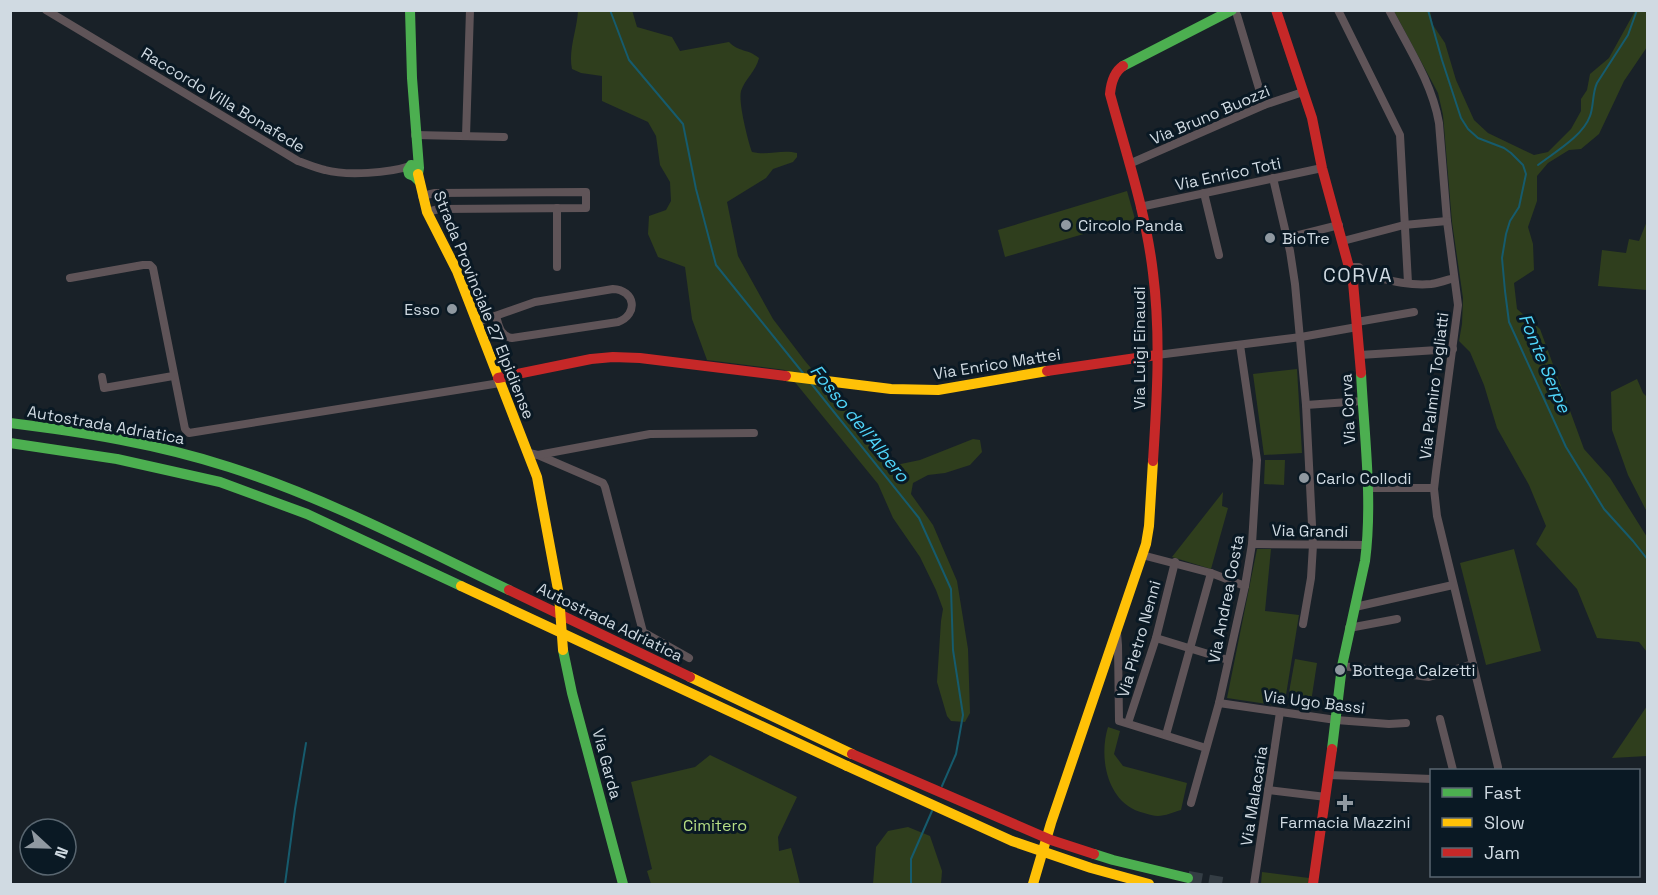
<svg xmlns="http://www.w3.org/2000/svg" width="1658" height="895" font-family="'Space Grotesk',sans-serif">
	<rect width="100%" height="100%" fill="#192128"/>
	<g fill="#2f3e1d">
		<path d="M632 10 637 27 672 37 680 51 729 42C740 53 747 48 759 58 756 71 745 79 741 91 738 102 748 141 752 152 769 156 781 149 797 153V157L793 162 773 169 766 178 727 202 738 256 773 319 805 361 868 435 891 466 920 460 973 439 980 440 982 452 970 465 945 473 928 475 913 483 911 494 933 525 957 581 968 649 970 713 965 722 951 721 947 716 937 682 941 621 943 609 936 590 920 557 893 518 878 484 785 370 707 360 692 319 685 267 658 257 648 234 649 216 666 210 671 201 670 182 660 165 656 136 648 122 602 101V76L581 73 572 69C568 50 577 30 578 11Z"/>
		<path d="M1394 11H1430L1433 25 1445 43 1456 80 1474 120 1488 133 1534 155 1548 152 1571 129 1581 111V99L1587 90 1590 74 1609 58 1635 11H1647V47L1624 81 1599 134 1581 149 1569 150 1548 163 1537 176V201L1528 227 1533 244 1534 270 1514 283 1517 309 1540 329 1584 449 1610 478 1647 537V652L1639 642 1597 638 1577 589 1536 544 1546 526 1529 485 1497 428 1484 385 1470 352 1459 341 1462 324 1463 298 1452 222 1443 115 1438 93Z"/>
		<path d="M1127 191 1135 219 1005 257 998 230Z"/>
		<path d="M1647 221V290L1598 286 1602 250 1626 253 1629 239 1639 241Z"/>
		<path d="M1297 369 1302 453 1264 455 1253 374Z"/>
		<path d="M1637 379 1643 393 1647 397V512L1628 475 1612 430 1611 392Z"/>
		<path d="M1265 460H1285L1284 485 1264 484Z"/>
		<path d="M1223 492 1222 506 1228 508 1211 569 1172 557Z"/>
		<path d="M1257 549H1271L1265 611 1299 615 1285 701 1280 706 1227 698Z"/>
		<path d="M1514 549 1541 651 1486 665 1460 563Z"/>
		<path d="M1295 659 1317 663 1311 702 1288 698Z"/>
		<path d="M1647 706V756L1612 758Z"/>
		<path d="M1108 727 1120 731 1114 754 1123 766 1187 783 1181 810C1174 812 1165 816 1158 816 1154 816 1148 814 1144 813 1108 805 1098 759 1108 727Z"/>
		<path d="M710 755 797 797 778 837 779 851 791 848 800 884H651L647 871 652 869 631 782 695 767Z"/>
		<path d="M908 827 930 836 942 871 941 884H873L876 847 888 831Z"/>
		<path d="M1262 872 1309 878 1308 884H1261Z"/>
	</g>
	<g fill="none" stroke-linecap="round" stroke-linejoin="round">
		<g stroke="#165b6d" stroke-width="2">
			<path d="M610 10 629 60 683 124 696 189 716 265 803 373"/>
			<path d="M1428 10 1442 60 1461 118 1468 129 1478 138 1504 148 1511 153 1523 165 1526 174 1519 207 1510 221 1506 234 1502 258 1505 291 1509 322 1566 447 1604 509 1633 541 1648 560"/>
			<path d="M1538 165C1555 152 1583 136 1590 116 1594 105 1592 94 1597 83L1628 35 1637 10"/>
			<path d="M810 382 919 518 951 589 953 650 963 715 956 754 942 786"/>
			<path d="M285 884 295 809 306 743"/>
			<path d="M911 884V859L932 811"/>
		</g>
		<path stroke="#343d44" stroke-width="14" stroke-dasharray="14 7" stroke-linecap="butt" d="M1188 878 1222 884"/>
		<g stroke="#5f5458" stroke-width="8">
			<path d="M46 10 298 161C307 164 316 168 325 170 347 176 389 173 410 166"/>
			<path d="M1338 10 1400 135 1408 283"/>
			<path d="M1389 10C1408 47 1432 83 1439 123L1447 221 1458 305 1436 472 1434 489 1437 516 1498 767V770"/>
			<path d="M1237 15 1264 105"/>
			<path d="M415 135 504 137"/>
			<path d="M466 136 470 10"/>
			<path d="M1129 164 1264 105 1303 92"/>
			<path d="M1273 178 1290 251 1295 284 1306 405 1313 545 1311 578 1303 624"/>
			<path d="M1204 193 1219 255"/>
			<path d="M422 196 435 193 586 192V208L439 209 427 212"/>
			<path d="M1140 207 1322 168"/>
			<path d="M557 208V267"/>
			<path d="M1287 238 1339 225"/>
			<path d="M1343 241 1404 225 1447 221"/>
			<path d="M1350 267H1359L1365 275"/>
			<path d="M1365 275C1387 280 1409 286 1431 284 1439 283 1447 280 1454 278"/>
			<path d="M70 278 143 265H150L153 268 185 429 189 433 500 383"/>
			<path d="M478 322 535 302 613 289C635 290 639 314 618 322L512 338C500 336 499 326 496 316"/>
			<path d="M1357 322 1414 312"/>
			<path d="M1157 355 1301 337 1357 327"/>
			<path d="M1360 355 1453 349"/>
			<path d="M102 377 104 388 173 376"/>
			<path d="M1306 405 1363 401"/>
			<path d="M529 453 538 455 603 483 605 487 643 632 689 658"/>
			<path d="M538 455 650 434 754 433"/>
			<path d="M1367 488H1434"/>
			<path d="M1252 544 1367 545"/>
			<path d="M1142 555 1211 573 1245 586"/>
			<path d="M1355 607 1453 585"/>
			<path d="M1349 628 1397 619"/>
			<path d="M1117 633 1118 645 1119 721 1206 748"/>
			<path d="M1156 638 1228 660"/>
			<path d="M1342 666 1429 677 1473 664"/>
			<path d="M1219 703 1336 720 1389 724 1406 723"/>
			<path d="M1440 719 1453 770"/>
			<path d="M1128 723 1156 638 1175 562"/>
			<path d="M1166 735 1211 573"/>
			<path d="M1329 775 1432 779"/>
			<path d="M1268 790 1326 797"/>
			<path d="M1191 803 1219 703 1245 586 1252 544 1257 460 1240 345"/>
			<path d="M1254 884 1280 712"/>
		</g>
		<g stroke="#4caf50" stroke-width="10">
			<path d="M410 10 412 78 419 168 418 174 414 176"/>
			<path d="M1123 66 1232 10"/>
			<path d="M418 166 411 165 408 170 409 174 414 176 419 181"/>
			<path d="M10 423C84 432 158 444 229 467 326 498 417 546 509 590"/>
			<path d="M10 443 117 459 220 482 307 514 461 586"/>
			<path d="M563 650 572 693 623 884"/>
			<path d="M1332 749 1342 666 1365 561C1373 500 1364 434 1361 373"/>
		</g>
		<g stroke="#ffc107" stroke-width="10">
			<path d="M418 174 427 212 457 271 537 477 559 595"/>
			<path d="M786 376 891 389 938 390 1047 371"/>
			<path d="M461 586 847 766"/>
			<path d="M690 677 852 754"/>
			<path d="M1033 884 1051 823 1146 544 1149 526 1153 461"/>
		</g>
		<g stroke="#c62828" stroke-width="10">
			<path d="M1276 10 1312 118 1322 168 1353 282 1361 373"/>
			<path d="M1123 66C1114 72 1111 83 1110 94 1126 153 1146 212 1153 273 1161 336 1157 399 1153 461"/>
			<path d="M1047 371 1157 355"/>
			<path d="M498 378 591 359 613 357 640 358 786 376"/>
			<path d="M509 590 690 677"/>
			<path d="M1313 884 1332 749"/>
		</g>
		<path stroke="#4caf50" stroke-width="10" d="M1094 854 1113 860 1188 878"/>
		<g stroke="#ffc107" stroke-width="10">
			<path d="M559 595 563 650"/>
			<path d="M847 766 1012 841 1091 868 1149 884"/>
		</g>
		<path stroke="#c62828" stroke-width="10" d="M852 754 1051 840 1094 854"/>
	</g>
	<g fill="#9099a1" stroke="#0a1924" stroke-width="2">
		<circle cx="1066" cy="225" r="6"/>
		<circle cx="1270" cy="238" r="6"/>
		<circle cx="452" cy="309" r="6"/>
		<circle cx="1304" cy="478" r="6"/>
		<circle cx="1340" cy="670" r="6"/>
		<path d="M1342 794h6v6h6v6h-6v6h-6v-6h-6v-6h6z"/>
	</g>
	<g text-anchor="middle" dominant-baseline="central" stroke-width="6" stroke-linejoin="round" paint-order="stroke">
		<g font-size="16" fill="#d0dae2" stroke="#0a1924">
			<text transform="translate(223 100) rotate(31)">Raccordo Villa Bonafede</text>
			<text transform="translate(1210 115) rotate(-23)">Via Bruno Buozzi</text>
			<text transform="translate(1228 174) rotate(-12)">Via Enrico Toti</text>
			<text transform="translate(484 305) rotate(68)">Strada Provinciale 27 Elpidiense</text>
			<text transform="translate(1139 348) rotate(-90)">Via Luigi Einaudi</text>
			<text transform="translate(997 364) rotate(-9)">Via Enrico Mattei</text>
			<text transform="translate(1434 386) rotate(-83)">Via Palmiro Togliatti</text>
			<text transform="translate(1348 409) rotate(-93)">Via Corva</text>
			<text transform="translate(106 425) rotate(10)">Autostrada Adriatica</text>
			<text transform="translate(1310 531) rotate(1)">Via Grandi</text>
			<text transform="translate(1226 599) rotate(-79)">Via Andrea Costa</text>
			<text transform="translate(610 622) rotate(26)">Autostrada Adriatica</text>
			<text transform="translate(1139 639) rotate(-74)">Via Pietro Nenni</text>
			<text transform="translate(1314 702) rotate(7)">Via Ugo Bassi</text>
			<text transform="translate(607 764) rotate(75)">Via Garda</text>
			<text transform="translate(1254 796) rotate(-81)">Via Malacaria</text>
		</g>
		<g font-size="16" fill="#d0dae2" stroke="#0a1924" text-anchor="start">
			<text x="1078" y="225">Circolo Panda</text>
			<text x="1282" y="238">BioTre</text>
			<text x="440" y="309" text-anchor="end">Esso</text>
			<text x="1316" y="478">Carlo Collodi</text>
			<text x="1352" y="670">Bottega Calzetti</text>
			<text x="1345" y="822" text-anchor="middle">Farmacia Mazzini</text>
		</g>
		<g font-size="16" fill="#b6de84" stroke="#0a1924">
			<text x="715" y="825">Cimitero</text>
		</g>
		<g font-size="18" font-style="italic" fill="#50d5fa" stroke="#0a1924">
			<text transform="translate(1545 363) rotate(67)">Fonte Serpe</text>
			<text transform="translate(860 423) rotate(51)">Fosso dell'Albero</text>
		</g>
		<g font-size="20" letter-spacing="1.5" fill="#d0dae2" stroke="#0a1924">
			<text x="1358" y="275">CORVA</text>
		</g>
	</g>
	<rect width="1658" height="895" fill="none" stroke="#d0dae2" stroke-width="24"/>
	<rect x="1430" y="769" width="210" height="108" fill="#0a1924" stroke="#596670" stroke-width="1.5"/>
	<rect x="1442" y="788" width="30" height="9" fill="#4caf50" stroke="#596670" stroke-width="1.5"/>
	<text x="1484" y="799" font-size="18" fill="#d0dae2">Fast</text>
	<rect x="1442" y="818" width="30" height="9" fill="#ffc107" stroke="#596670" stroke-width="1.5"/>
	<text x="1484" y="829" font-size="18" fill="#d0dae2">Slow</text>
	<rect x="1442" y="848" width="30" height="9" fill="#c62828" stroke="#596670" stroke-width="1.5"/>
	<text x="1484" y="859" font-size="18" fill="#d0dae2">Jam</text>
	<g transform="translate(48 847) rotate(112)"><circle r="28" fill="#0a1924" stroke="#596670" stroke-width="1.5"/>
	<path d="M0-4.5L10 22L0 15L-10 22Z" fill="#9099a1"/>
	<text y="-9" font-size="16" font-weight="bold" text-anchor="middle" fill="#d0dae2">N</text>
	</g>
</svg>
